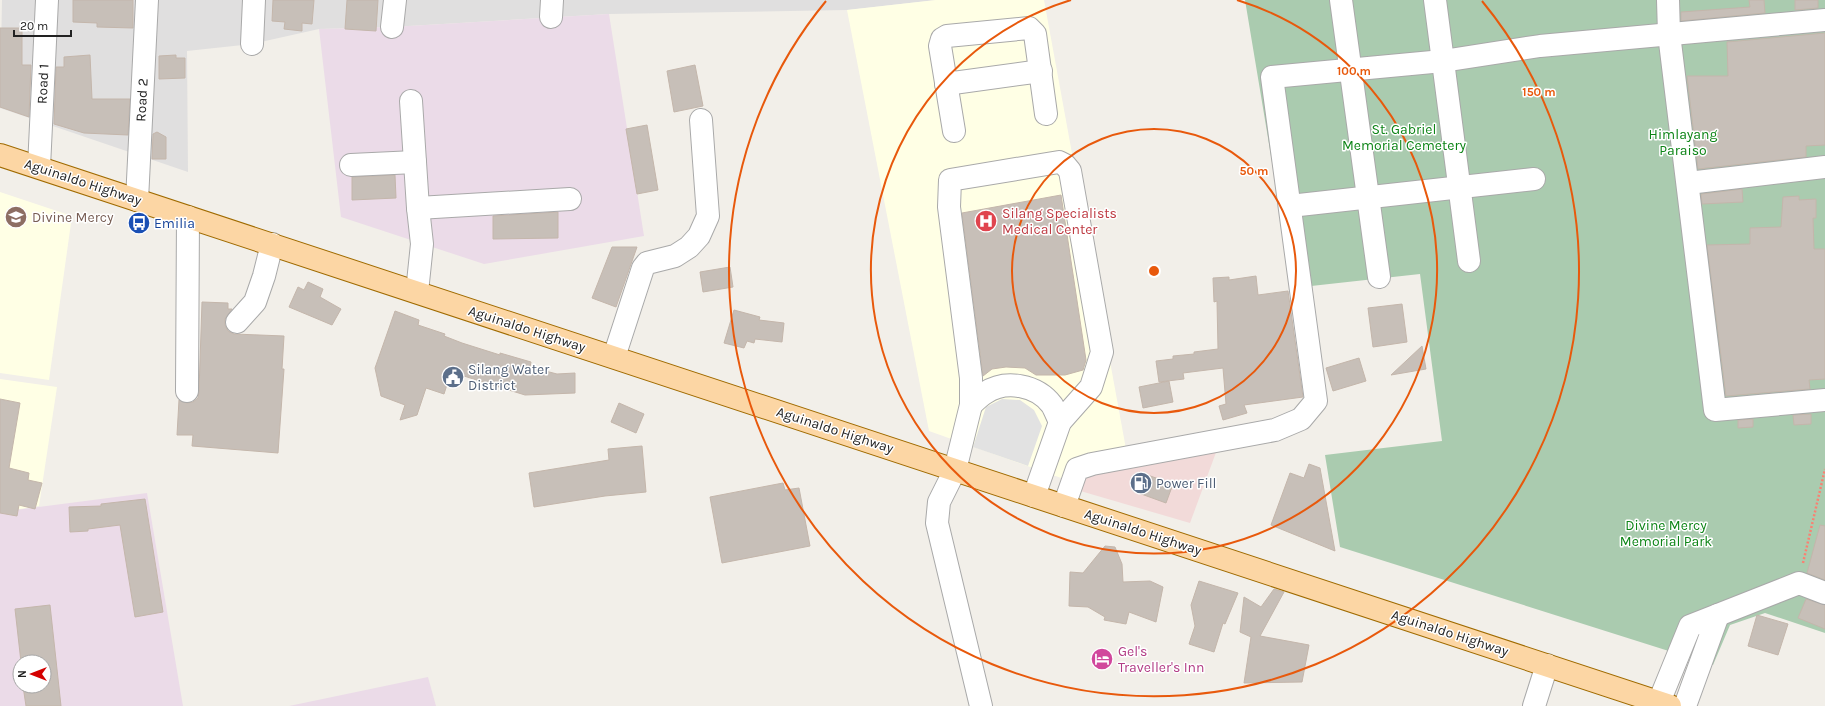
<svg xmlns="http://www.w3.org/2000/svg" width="1825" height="706" font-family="Karla,sans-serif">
	<rect width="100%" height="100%" fill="#f2efe9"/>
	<path fill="#e0dfdf" d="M2 0H936L847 10 609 14 392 27 319 29 252 44 187 51 188 172 0 108Z"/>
	<path fill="#f2dad9" d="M1218 447 1190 523 1077 490 1080 477Z"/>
	<g fill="#ebdbe8" fill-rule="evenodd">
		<path d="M609 14 644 236 484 264 341 217 319 29 392 27Z"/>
		<path d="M147 493 183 706H0V512ZM20 662H44V686H20Z"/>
		<path d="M428 677 436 706H289Z"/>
	</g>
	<g fill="#ffffe5">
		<path d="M936 0H1044L1126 449 1064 479 929 431 847 10Z"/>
		<path d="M0 192 72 216 49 380 0 373Z"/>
		<path d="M0 379 57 387 39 506 0 512Z"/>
	</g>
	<path fill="#aacbaf" d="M1245 0H1825V633L1765 613 1730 625 1713 665 1340 547 1325 455 1442 441 1420 274 1293 288Z"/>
	<path fill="#e2e2e2" d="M1002 399 1020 400 1034 410 1042 426 1028 466 973 447 986 407Z"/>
	<g fill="#c7bfb8" stroke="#c4b6ab">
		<path d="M73 0H133V28L97 27V23L73 22Z"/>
		<path d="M273 0H314L312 24 302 23V31L284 29 285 22 272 21Z"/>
		<path d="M347 0H378L376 31 345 29Z"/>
		<path d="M1749 0H1764L1765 13 1681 21V12L1750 7Z"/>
		<path d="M1795 0H1818V8L1795 10Z"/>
		<path d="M0 28H22V65H31L29 117 0 107Z"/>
		<path d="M1825 33V145L1806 146V157L1698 169 1687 76H1728L1727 42Z"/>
		<path d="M90 55 92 99H130L128 135 84 133 54 124 56 67H64V57Z"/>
		<path d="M176 55V58H185V78L159 79V56Z"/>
		<path d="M695 65 703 106 674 112 667 71Z"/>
		<path d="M647 125 658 190 637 194 626 129Z"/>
		<path d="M157 132 166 137V159H152L153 134Z"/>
		<path d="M395 175 396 198 352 200V177Z"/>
		<path d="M1742 189 1743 202 1702 204 1701 194Z"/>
		<path d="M1061 195 1086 360 1083 370 1065 375H1036L1025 368 1006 367 992 369 983 376 962 213Z"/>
		<path d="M1799 196V200L1816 199V218H1813L1814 249H1825V379L1809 380 1810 389 1726 396 1707 245 1750 244V228L1781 227 1783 197Z"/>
		<path d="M558 212V238L493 239V216Z"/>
		<path d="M612 247H637L616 307 592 298Z"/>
		<path d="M730 267 733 287 703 292 700 272Z"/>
		<path d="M1256 276 1258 295 1288 291 1303 397 1244 405 1247 413 1223 420 1219 406 1226 404 1223 368 1183 373 1184 379 1159 382 1156 361 1173 359V356L1194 354V352L1218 349 1217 301 1214 302 1213 278 1229 277V280Z"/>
		<path d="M308 282 323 289 320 297 341 309 332 325 289 307 298 287 304 290Z"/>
		<path d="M202 302 228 303V309H232L225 319V325L228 331 234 334 284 336 282 369H284L278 453 192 446 193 435H177L179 400 187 403 193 402 198 398 199 391Z"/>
		<path d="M1402 304 1407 342 1373 347 1368 308Z"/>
		<path d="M734 310 760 317 759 320 784 323 782 342 755 339 754 343 747 341 744 348 724 343Z"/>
		<path d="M395 311 419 320 418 325 445 334 444 336 462 343 500 355V353L531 362 530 367 557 374 575 373V393L525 395 451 372 444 394 426 388 417 415 400 420 405 405 381 396 375 368Z"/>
		<path d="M1422 346 1426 369 1391 375Z"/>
		<path d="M1359 358 1366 381 1333 391 1326 368Z"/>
		<path d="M1169 381 1173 402 1143 408 1139 387Z"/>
		<path d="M0 399 20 403 9 468 29 473 28 480 42 483 35 509 19 505 17 516 0 513Z"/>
		<path d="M619 403 644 414 636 433 611 422Z"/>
		<path d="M1811 414V424L1794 425 1793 415Z"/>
		<path d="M1753 419V427L1738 428V420Z"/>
		<path d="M642 446 646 492 605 496 534 507 529 473 609 460 608 449Z"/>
		<path d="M1309 464 1320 468 1335 551 1271 525 1290 473 1304 478Z"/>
		<path d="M1139 472 1173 484 1166 503 1133 491Z"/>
		<path d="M783 483 785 490 799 488 810 546 722 563 710 497Z"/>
		<path d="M145 499 163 612 135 617 120 525 88 529V531L70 532 69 507 101 506V504Z"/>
		<path d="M1820 525 1825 526V580L1807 573Z"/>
		<path d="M1105 546 1115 547 1122 564 1123 582 1150 581 1163 587 1156 622 1129 612 1126 624 1104 620 1105 617 1088 607 1069 606 1070 572 1083 573Z"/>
		<path d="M1199 581 1238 593 1225 624 1223 623 1214 652 1189 644 1195 626 1191 605Z"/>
		<path d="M1274 589 1284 592 1260 636 1309 645 1302 682 1244 683 1251 637 1240 632 1244 597 1261 607Z"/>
		<path d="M1806 599 1825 605V629L1798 618Z"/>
		<path d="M50 605 61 706H26L23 686H44V662H21L15 609Z"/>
		<path d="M1757 615 1788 624 1778 655 1748 646Z"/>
	</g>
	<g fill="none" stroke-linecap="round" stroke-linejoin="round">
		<g stroke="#a9a9a9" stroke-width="24">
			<g id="minor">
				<path d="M1341 0 1379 277"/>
				<path d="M1435 0 1469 261"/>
				<path d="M1668 0 1669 34 1715 410 1825 400"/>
				<path d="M551 17 552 0"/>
				<path d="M392 27 395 0"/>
				<path d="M252 44 254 0"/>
				<path d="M946 84 1041 71"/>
				<path d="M411 101 418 208 422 244 417 292"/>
				<path d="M954 131 940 46 942 39 947 36 1029 28 1035 34 1046 114"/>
				<path d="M351 165 415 162"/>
				<path d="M39 167 47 0"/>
				<path d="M1688 183 1825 167"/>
				<path d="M137 200 147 0"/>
				<path d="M1290 206 1534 179"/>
				<path d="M418 208 570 199"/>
				<path d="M237 322 255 302 264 276 272 244"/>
				<path d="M614 357 643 268 647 263 675 256 689 247 699 236 708 216 701 120"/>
				<path d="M187 391 188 217"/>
				<path d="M971 405C975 401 980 396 985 393 1006 379 1037 385 1052 405 1055 410 1057 416 1060 422"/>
				<path d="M1064 506 1077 469 1092 464 1275 430 1301 419 1316 401 1272 77 1443 61 1540 46 1825 20"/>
				<path d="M1659 702 1690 626 1799 583 1825 593"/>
				<path d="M981 706 937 523 939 502 955 470 971 405V378L949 207 950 180 1059 162 1065 165 1070 171 1102 352 1091 387 1060 422 1034 496"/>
				<path d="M1534 706 1547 665"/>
				<path d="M1685 706 1718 615"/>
			</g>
		</g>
		<g stroke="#a06b00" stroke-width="24">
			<path id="major" d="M0 155 1670 706"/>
		</g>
		<path stroke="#fa8072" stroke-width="2.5" stroke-dasharray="2 2" stroke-linecap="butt" d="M1803 563 1825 469"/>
		<use href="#minor" stroke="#fff" stroke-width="22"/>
		<use href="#major" stroke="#fcd6a4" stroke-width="22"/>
	</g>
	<g fill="none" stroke="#e8590c" stroke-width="2">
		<circle cx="1154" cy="271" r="142"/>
		<path d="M1237 0A283 283 0 1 1 1071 0"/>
		<path d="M1482 1A425 425 0 1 1 826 1"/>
	</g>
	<defs>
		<g id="university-disc" transform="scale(1.15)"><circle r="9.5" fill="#8d6e63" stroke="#fff"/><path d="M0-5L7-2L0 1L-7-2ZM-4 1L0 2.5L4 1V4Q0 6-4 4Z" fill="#fff"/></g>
		<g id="hospital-disc" transform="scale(1.15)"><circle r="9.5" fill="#e0444e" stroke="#fff"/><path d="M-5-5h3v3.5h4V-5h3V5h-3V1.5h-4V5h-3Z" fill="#fff"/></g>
		<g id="bus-disc" transform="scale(1.15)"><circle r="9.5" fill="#1a4fb4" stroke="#fff"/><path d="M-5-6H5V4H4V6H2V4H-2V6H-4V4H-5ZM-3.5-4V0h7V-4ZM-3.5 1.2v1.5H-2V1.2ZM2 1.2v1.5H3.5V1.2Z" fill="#fff"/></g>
		<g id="civic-disc" transform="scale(1.15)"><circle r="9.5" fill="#5c6f8a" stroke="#fff"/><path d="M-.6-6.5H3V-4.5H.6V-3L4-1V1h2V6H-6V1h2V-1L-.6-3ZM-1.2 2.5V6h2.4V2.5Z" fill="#fff"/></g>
		<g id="fuel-disc" transform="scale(1.15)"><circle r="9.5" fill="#5c6f8a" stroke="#fff"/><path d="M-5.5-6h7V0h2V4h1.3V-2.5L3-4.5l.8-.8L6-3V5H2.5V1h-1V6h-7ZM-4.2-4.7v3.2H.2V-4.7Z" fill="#fff"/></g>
		<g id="hotel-disc" transform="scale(1.15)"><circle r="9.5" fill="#d1479c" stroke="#fff"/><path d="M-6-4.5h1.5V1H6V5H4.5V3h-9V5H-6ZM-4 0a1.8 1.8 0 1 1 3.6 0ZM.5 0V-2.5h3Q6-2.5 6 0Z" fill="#fff"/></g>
	</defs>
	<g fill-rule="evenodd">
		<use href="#university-disc" x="16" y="217"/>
		<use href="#hospital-disc" x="986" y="221"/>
		<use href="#bus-disc" x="139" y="223"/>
		<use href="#civic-disc" x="453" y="377"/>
		<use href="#fuel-disc" x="1141" y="483"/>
		<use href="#hotel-disc" x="1102" y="659"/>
	</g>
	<g text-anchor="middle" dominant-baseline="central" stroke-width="3" stroke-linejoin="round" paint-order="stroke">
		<g font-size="14" fill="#222" stroke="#fff">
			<text transform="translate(43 84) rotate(-87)">Road 1</text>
			<text transform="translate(142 100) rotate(-87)">Road 2</text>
			<text transform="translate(83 182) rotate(18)">Aguinaldo Highway</text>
			<text transform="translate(527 329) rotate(18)">Aguinaldo Highway</text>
			<text transform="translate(835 430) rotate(18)">Aguinaldo Highway</text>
			<text transform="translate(1143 532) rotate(18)">Aguinaldo Highway</text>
			<text transform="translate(1450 633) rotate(18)">Aguinaldo Highway</text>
		</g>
		<g font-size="14" fill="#0c8416" stroke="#fff">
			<text x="1404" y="129">St. Gabriel<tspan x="1404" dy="16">Memorial Cemetery</tspan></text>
			<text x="1683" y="134">Himlayang<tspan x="1683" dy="16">Paraiso</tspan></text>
			<text x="1666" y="525">Divine Mercy<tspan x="1666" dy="16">Memorial Park</tspan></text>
		</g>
		<g font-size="14" fill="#be3a42" stroke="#fff" text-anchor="start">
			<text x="1002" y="213">Silang Specialists<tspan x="1002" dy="16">Medical Center</tspan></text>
		</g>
		<g font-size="14" fill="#785e54" stroke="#fff" text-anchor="start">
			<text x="32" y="217">Divine Mercy</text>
		</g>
		<g font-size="14" fill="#164399" stroke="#fff" text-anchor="start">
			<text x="154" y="223">Emilia</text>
		</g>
		<g font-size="14" fill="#4e5e75" stroke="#fff" text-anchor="start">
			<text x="468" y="369">Silang Water<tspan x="468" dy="16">District</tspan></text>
			<text x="1156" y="483">Power Fill</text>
		</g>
		<g font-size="14" fill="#b23c85" stroke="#fff" text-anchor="start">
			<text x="1118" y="651">Gel's<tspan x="1118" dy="16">Traveller's Inn</tspan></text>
		</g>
	</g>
	<circle cx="1154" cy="271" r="6" fill="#e8590c" stroke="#fff" stroke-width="2"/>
	<g font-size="12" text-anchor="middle" font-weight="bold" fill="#e8590c" stroke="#fff" stroke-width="3" stroke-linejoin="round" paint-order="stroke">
		<text x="1354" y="75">100 m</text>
		<text x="1539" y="96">150 m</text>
		<text x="1254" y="175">50 m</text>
	</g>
	<g transform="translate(32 674) rotate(270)"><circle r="19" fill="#ffffff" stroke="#a7a7a7"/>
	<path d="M0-3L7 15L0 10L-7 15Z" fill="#d40000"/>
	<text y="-6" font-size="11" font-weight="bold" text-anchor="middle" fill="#222222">N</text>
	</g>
	<path d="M14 30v6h57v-6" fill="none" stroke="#222222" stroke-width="2"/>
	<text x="20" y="30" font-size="12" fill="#222222" stroke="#ffffff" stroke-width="3" paint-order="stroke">20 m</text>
</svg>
